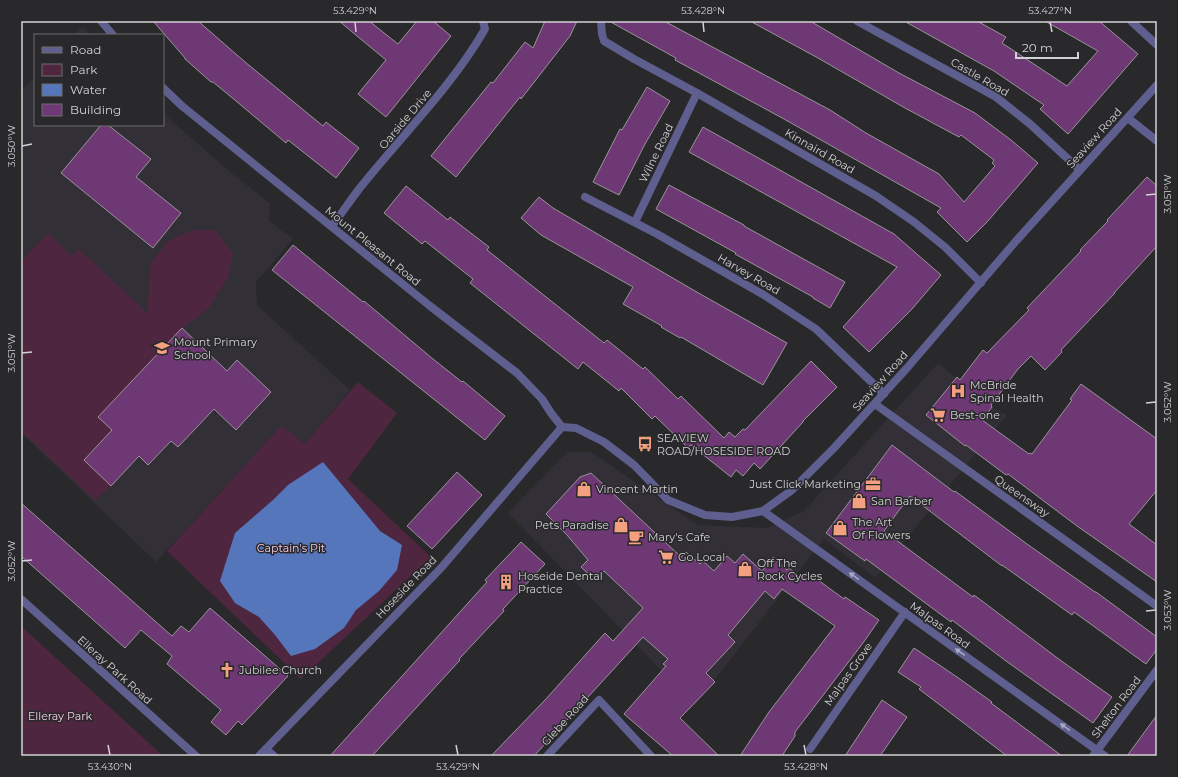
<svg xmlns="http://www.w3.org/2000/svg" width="1178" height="777" font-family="Montserrat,sans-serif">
	<rect width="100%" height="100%" fill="#29282b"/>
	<g fill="#322f37">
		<path d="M83 26 90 35H74Z"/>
		<path d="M35 76V125H163V113L230 172 270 203 269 221 293 239 256 282 257 305 350 390 305 445 281 427 156 562 21 433V91Z"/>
		<path d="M938 363 992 407 1007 415 875 578 824 539 695 705 508 513 567 452H591L698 525 767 528 804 511Z"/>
	</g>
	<g fill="#4f2640">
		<path d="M193 230H215L233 253 228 277 208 309 182 328 98 417 112 430 84 460 111 486 95 500 21 431V262L48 233 72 256 79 249 147 313 151 263 168 241Z"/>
		<path d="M358 382 397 413 348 479 431 557 301 679 167 551 281 426 305 444Z"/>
		<path d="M21 626 163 756H21Z"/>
	</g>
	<path fill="#5676bb" d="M323 462 380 531 402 545 397 570 379 591 356 610 344 628 315 649 291 656 275 635 259 617 235 603 220 581 235 533 273 500 288 485Z"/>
	<g fill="#6d3874" stroke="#989598">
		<path d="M153 21H198L245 62 323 126 326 122 359 148 336 178 288 140 286 143 236 101 213 82H211L185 59V58Z"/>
		<path d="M339 21H369L398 44 417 21H433L451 36 386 117 358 94 386 60Z"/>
		<path d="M545 21H577L570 36 521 99 520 97 456 177 431 156 491 82 493 83 525 42 533 48Z"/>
		<path d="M609 21H664L830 110 866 133 939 174 964 202 995 166 992 163 994 160 961 135 959 137 905 108 818 58 750 21H810L899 73 975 113 1011 140 1038 163 987 222 967 242 937 212 941 208 784 119 675 60 676 58Z"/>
		<path d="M904 21H977L1006 37 1002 43 1067 86 1098 51 1045 21H1099L1138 54 1068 134 1040 109 1044 105 994 71Z"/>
		<path d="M647 87 670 101 645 144 619 195 593 182 620 129 622 130Z"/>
		<path d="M101 125H108L151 159 136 177 181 213 153 248 61 173Z"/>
		<path d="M703 127 894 234 941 275 912 309 869 352 843 327 897 267 689 152Z"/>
		<path d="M1147 177 1157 186V246L1114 293H1115L1061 350 1062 352 1045 370 1031 356 1018 369 991 405 992 407 982 420 1029 454 1030 453 1032 454 1072 400 1070 399 1081 384 1157 439V490L1129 524 1157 545V582L1077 526 1008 474 1006 475 966 445 965 446 926 415 957 377 960 380 983 350 987 353 1029 310 1027 308 1081 251 1080 250 1108 221 1107 220Z"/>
		<path d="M669 185 744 225V226L845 282 830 308 813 298V297L735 254 736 253 656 209Z"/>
		<path d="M406 186 448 220 450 217 489 247 487 250 604 343 607 340 643 369 645 367 678 399 681 396 724 438 729 432 735 437 743 429 745 430 811 361 837 387 803 421V422L760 469 754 463 743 476 736 470 731 477 691 445 688 448 655 416 652 419 621 388 619 391 583 362 578 369 470 283 473 279 425 241 422 244 384 213Z"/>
		<path d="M539 197 553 208 695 291 787 343 763 385 681 337 680 338 661 327 662 326 623 304 633 287 541 235 521 218Z"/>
		<path d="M293 245 363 302 364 301 433 359 462 382 463 381 505 416 485 440 272 270Z"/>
		<path d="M182 328 227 371 237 360 271 392 236 430 214 409 178 447 171 441 148 465 139 456 111 486 84 460 112 430 98 417Z"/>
		<path d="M892 445 954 492 955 491 1027 544 1095 592H1096L1157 637V649L1146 664 1074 612 1072 615 1002 565V566L910 496 897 513 884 531 973 597 974 595 990 607 1060 660 1112 697 1093 723 1006 661 952 620 951 622 866 559 865 561 826 533Z"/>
		<path d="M457 472 482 495 432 549 407 526Z"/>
		<path d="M591 473 681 557 686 552 700 564 703 561 714 571 727 556 735 563 743 554 762 571 773 557 787 570 789 568 802 579 807 572 844 599 845 597 879 620 863 643 795 732V736L782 756H740L769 712 835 626 782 589 774 599 765 591 728 635 735 642 706 673 715 682 680 718 719 756H673L624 714 666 666 663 664 668 659 643 637 534 756H491L545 700 605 633 613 641 643 608 604 571 595 580 581 567 588 560 567 535 546 514 580 477Z"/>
		<path d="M21 503 172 636 181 626 189 632 210 608 288 676 242 725 238 721 226 735 211 722 221 710 167 664 172 656 141 630 125 648 21 556Z"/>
		<path d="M521 542 545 564 503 609 504 611 459 659 460 660 372 756H330L487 582 485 580Z"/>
		<path d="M914 648 957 677 992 702 991 703 1062 756H1007L919 689 921 687 898 672Z"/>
		<path d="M882 700 907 717 880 756H845Z"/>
		<path d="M1157 715V756H1127Z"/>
	</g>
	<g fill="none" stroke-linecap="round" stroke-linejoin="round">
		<g stroke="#5e5e8f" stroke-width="8">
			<path d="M601 21 602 34 604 41 634 59 697 93 876 196 914 222 945 247 981 283"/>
			<path d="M857 21 996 97 1030 124 1080 170"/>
			<path d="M1131 21 1157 45"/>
			<path d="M1128 118 1157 141"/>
			<path d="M585 197 657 234 764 295 816 329 884 394"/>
			<path d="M635 222 697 93"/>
			<path d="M332 226C341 214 350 201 359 189 401 136 451 88 485 29L483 21"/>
			<path d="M875 404 1157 606"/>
			<path d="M763 511 1105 756"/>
			<path d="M21 599 196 756"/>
			<path d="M266 749 274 756"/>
			<path d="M810 749 905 612"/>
			<path d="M547 756 599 700 651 756"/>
			<path d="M1093 756 1157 670"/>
		</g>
		<g stroke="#5e5e8f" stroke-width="8">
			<path d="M101 21 113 35"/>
			<path d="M163 88 182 106 430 306 517 373 542 399 551 413 562 427"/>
			<path d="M562 427 576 428 604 442 634 465 668 500 705 515 732 517 763 511 792 490 834 448 907 368 1016 241 1157 85"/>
			<path d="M259 756 441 568 562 427"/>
		</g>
	</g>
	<defs><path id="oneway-solid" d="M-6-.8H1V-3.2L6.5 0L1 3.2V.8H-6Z"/></defs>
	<g fill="#a9a9bb">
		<use href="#oneway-solid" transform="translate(854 576) rotate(-144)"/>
		<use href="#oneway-solid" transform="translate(960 652) rotate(-145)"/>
		<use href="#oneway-solid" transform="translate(1065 727) rotate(-145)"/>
	</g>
	<path fill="none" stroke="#d2d1d3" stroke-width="1.5" d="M355 22 356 32M703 22 704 32M1050 22 1052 32M22 146 32 144M1146 195 1156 194M22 353 32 352M1146 403 1156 402M22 561 32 560M1146 611 1156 610M108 745 110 755M456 745 458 755M804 745 806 755"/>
	<defs>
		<g id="school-bare" transform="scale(1.2)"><path d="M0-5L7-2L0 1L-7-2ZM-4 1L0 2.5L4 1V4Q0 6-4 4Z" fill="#f2a080" stroke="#29282b" stroke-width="2.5" paint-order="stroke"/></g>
		<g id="hospital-bare" transform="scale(1.2)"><path d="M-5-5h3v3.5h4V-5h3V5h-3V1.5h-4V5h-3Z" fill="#f2a080" stroke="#29282b" stroke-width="2.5" paint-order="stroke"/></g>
		<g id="supermarket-bare" transform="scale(1.2)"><path d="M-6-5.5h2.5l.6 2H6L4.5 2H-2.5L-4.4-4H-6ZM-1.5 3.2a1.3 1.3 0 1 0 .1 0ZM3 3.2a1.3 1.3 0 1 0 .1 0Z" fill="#f2a080" stroke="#29282b" stroke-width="2.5" paint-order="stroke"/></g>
		<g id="bus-bare" transform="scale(1.2)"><path d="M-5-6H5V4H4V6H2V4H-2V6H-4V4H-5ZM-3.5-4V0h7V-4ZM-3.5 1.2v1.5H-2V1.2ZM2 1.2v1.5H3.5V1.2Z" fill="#f2a080" stroke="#29282b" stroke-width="2.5" paint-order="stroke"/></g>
		<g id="office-bare" transform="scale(1.2)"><path d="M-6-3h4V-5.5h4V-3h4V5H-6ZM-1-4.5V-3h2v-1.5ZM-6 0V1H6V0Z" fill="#f2a080" stroke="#29282b" stroke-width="2.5" paint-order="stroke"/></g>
		<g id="shop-bare" transform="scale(1.2)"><path d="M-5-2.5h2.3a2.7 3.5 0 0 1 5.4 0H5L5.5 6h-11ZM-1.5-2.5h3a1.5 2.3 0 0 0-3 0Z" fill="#f2a080" stroke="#29282b" stroke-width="2.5" paint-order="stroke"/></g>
		<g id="cafe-bare" transform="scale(1.2)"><path d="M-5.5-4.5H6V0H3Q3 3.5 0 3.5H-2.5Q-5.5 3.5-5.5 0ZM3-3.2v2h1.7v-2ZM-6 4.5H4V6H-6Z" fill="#f2a080" stroke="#29282b" stroke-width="2.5" paint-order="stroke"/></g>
		<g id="building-bare" transform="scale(1.2)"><path d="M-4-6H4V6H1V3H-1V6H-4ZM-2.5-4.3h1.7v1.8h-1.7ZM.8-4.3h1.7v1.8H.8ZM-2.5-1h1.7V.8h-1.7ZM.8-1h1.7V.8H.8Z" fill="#f2a080" stroke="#29282b" stroke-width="2.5" paint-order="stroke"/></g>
		<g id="church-bare" transform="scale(1.2)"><path d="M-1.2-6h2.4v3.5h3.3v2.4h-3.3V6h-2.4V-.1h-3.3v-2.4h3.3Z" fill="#f2a080" stroke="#29282b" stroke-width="2.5" paint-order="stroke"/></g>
	</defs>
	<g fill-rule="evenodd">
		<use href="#school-bare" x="162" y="348"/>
		<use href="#hospital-bare" x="958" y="391"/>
		<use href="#supermarket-bare" x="938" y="415"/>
		<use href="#bus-bare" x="645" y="444"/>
		<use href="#office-bare" x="873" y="484"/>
		<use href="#shop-bare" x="584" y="489"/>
		<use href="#shop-bare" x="859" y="501"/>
		<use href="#shop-bare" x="621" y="525"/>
		<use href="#shop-bare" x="840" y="528"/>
		<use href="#cafe-bare" x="636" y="537"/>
		<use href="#supermarket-bare" x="666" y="557"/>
		<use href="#shop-bare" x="745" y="569"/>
		<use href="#building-bare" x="506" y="582"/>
		<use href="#church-bare" x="227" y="670"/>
	</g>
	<g text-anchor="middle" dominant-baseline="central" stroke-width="3" stroke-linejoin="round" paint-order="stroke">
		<g font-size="11" fill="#d2d1d3" stroke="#29282b">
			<text transform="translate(980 77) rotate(30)">Castle Road</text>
			<text transform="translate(405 119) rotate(-50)">Oarside Drive</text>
			<text transform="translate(1094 138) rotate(-48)">Seaview Road</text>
			<text transform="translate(820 151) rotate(30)">Kinnaird Road</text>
			<text transform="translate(656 153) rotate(-64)">Wilne Road</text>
			<text transform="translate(373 246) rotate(39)">Mount Pleasant Road</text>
			<text transform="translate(749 274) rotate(30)">Harvey Road</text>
			<text transform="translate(880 381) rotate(-48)">Seaview Road</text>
			<text transform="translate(1022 496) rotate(35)">Queensway</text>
			<text transform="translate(406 587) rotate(-46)">Hoseside Road</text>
			<text transform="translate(940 625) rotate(36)">Malpas Road</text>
			<text transform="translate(115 670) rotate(42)">Elleray Park Road</text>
			<text transform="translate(848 674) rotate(-55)">Malpas Grove</text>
			<text transform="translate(1116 707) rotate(-53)">Shelton Road</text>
			<text transform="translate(565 720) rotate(-48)">Glebe Road</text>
		</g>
		<g font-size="11" fill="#d2d1d3" stroke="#29282b" text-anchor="start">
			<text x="174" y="342">Mount Primary<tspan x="174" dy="13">School</tspan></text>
			<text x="970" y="385">McBride<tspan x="970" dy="13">Spinal Health</tspan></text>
			<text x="950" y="415">Best-one</text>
			<text x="657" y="438">SEAVIEW<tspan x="657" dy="13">ROAD/HOSESIDE ROAD</tspan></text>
			<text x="861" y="484" text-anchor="end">Just Click Marketing</text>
			<text x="596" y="489">Vincent Martin</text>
			<text x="871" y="501">San Barber</text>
			<text x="852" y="522">The Art<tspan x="852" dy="13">Of Flowers</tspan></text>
			<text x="609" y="525" text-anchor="end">Pets Paradise</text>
			<text x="648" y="537">Mary's Cafe</text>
			<text x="678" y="557">Go Local</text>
			<text x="757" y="563">Off The<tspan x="757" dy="13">Rock Cycles</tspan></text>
			<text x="518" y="576">Hoseide Dental<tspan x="518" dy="13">Practice</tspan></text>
			<text x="239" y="670">Jubilee Church</text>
		</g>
		<g font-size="11" fill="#f6cbe4" stroke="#29282b">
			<text x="291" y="548">Captain's Pit</text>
			<text x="60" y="716">Elleray Park</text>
		</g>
	</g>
	<rect width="1178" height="777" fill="none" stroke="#29282b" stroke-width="44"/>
	<rect x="34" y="34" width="130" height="92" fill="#29282b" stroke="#6d6c6e"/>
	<rect x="42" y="47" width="20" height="6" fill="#5e5e8f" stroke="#6d6c6e"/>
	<text x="70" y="54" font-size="12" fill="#d2d1d3">Road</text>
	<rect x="42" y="64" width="20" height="12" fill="#4f2640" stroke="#6d6c6e"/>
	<text x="70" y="74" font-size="12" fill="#d2d1d3">Park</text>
	<rect x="42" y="84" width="20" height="12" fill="#5676bb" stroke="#6d6c6e"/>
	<text x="70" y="94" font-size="12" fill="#d2d1d3">Water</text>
	<rect x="42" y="104" width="20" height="12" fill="#6d3874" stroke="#6d6c6e"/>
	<text x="70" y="114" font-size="12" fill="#d2d1d3">Building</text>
	<path d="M1016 52v6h62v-6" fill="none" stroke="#d2d1d3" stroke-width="2"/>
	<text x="1022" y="52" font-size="12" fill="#d2d1d3" stroke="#29282b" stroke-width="3" paint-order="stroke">20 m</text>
	<rect x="22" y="22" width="1134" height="733" fill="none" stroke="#d2d1d3" stroke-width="1.5"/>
	<g font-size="10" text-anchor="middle" fill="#d2d1d3">
		<text x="355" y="14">53.429°N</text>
		<text x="703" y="14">53.428°N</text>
		<text x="1050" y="14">53.427°N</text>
		<text transform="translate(11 146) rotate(-90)" y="4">3.050°W</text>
		<text transform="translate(1167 194) rotate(-90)" y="4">3.051°W</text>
		<text transform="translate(11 353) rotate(-90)" y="4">3.051°W</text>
		<text transform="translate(1167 402) rotate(-90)" y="4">3.052°W</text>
		<text transform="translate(11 561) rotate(-90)" y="4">3.052°W</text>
		<text transform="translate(1167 610) rotate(-90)" y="4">3.053°W</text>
		<text x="110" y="770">53.430°N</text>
		<text x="458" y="770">53.429°N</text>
		<text x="806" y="770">53.428°N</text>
	</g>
</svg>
